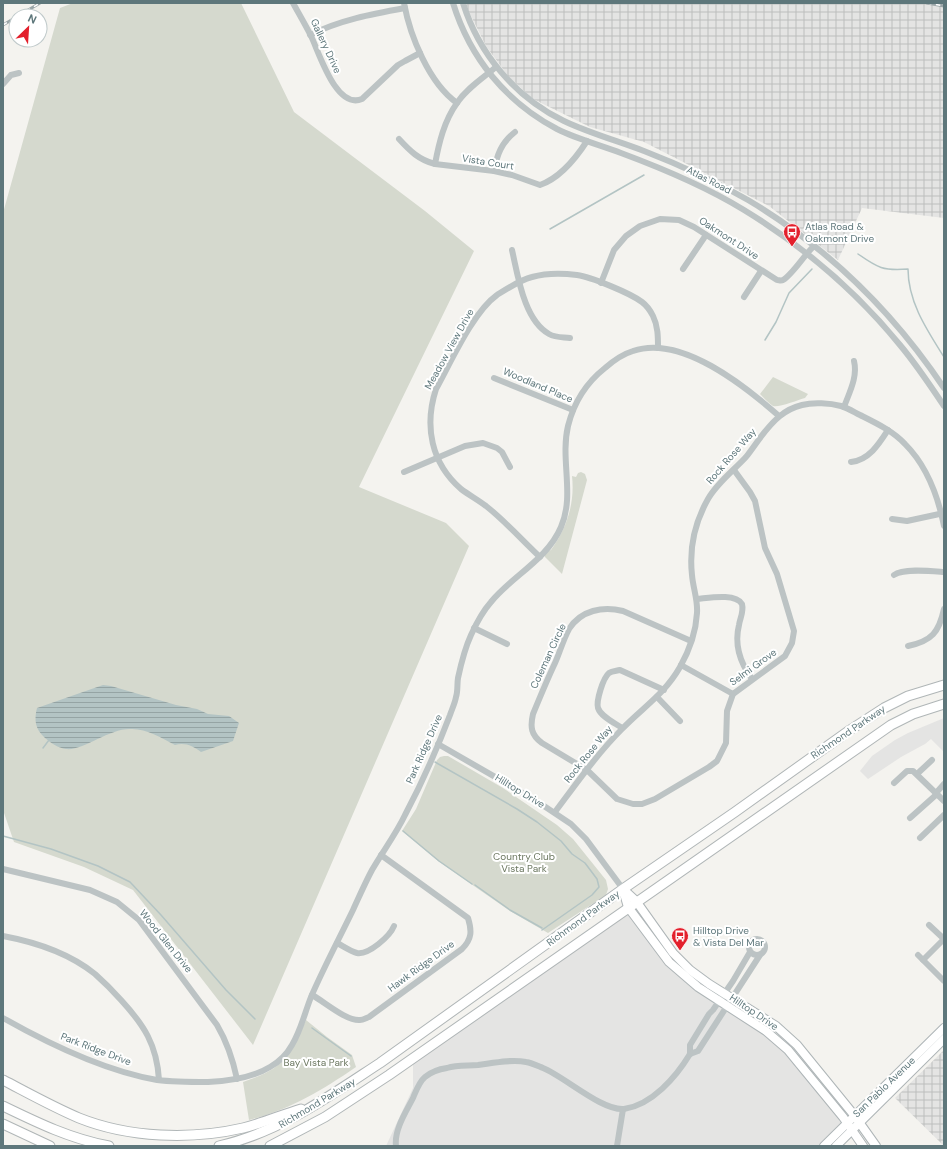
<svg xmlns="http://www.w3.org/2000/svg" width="947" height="1149" font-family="'DM Sans',sans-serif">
	<defs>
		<pattern id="industrial-grid" width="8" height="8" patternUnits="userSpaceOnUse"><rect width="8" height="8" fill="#e4e4e3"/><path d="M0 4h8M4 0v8" fill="none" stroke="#bcbebd"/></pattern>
		<pattern id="water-rules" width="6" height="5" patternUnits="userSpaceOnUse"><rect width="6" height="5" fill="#b3c4c4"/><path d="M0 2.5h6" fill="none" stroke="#95a4a4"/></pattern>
	</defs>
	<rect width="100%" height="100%" fill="#f4f3ef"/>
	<g fill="#e4e4e3">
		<path d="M944 718V752L931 739 925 744 901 757 868 779 860 771 872 756 895 740 908 733Z"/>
		<path d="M627 913 691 987 775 1042 843 1122 820 1146H386L413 1088V1061Z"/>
	</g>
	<g fill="url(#industrial-grid)">
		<path d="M466 3H944V218L862 208 838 260 769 206 644 142 590 127 533 99 508 76 486 46 469 12Z"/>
		<path d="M944 1050V1146L895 1098Z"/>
	</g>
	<g fill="#d5d9ce">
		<path d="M73 3H241L294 112 425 211 474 251 359 487 446 523 469 546 253 1045 133 890 84 867 14 842 3 810V213L60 8Z"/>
		<path d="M773 377 808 394 805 398C798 400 778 408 773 406 768 403 764 398 760 394Z"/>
		<path d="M578 473 581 472 585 474 587 480 562 574 545 557 544 552 551 550C567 528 575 503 572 476L576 477Z"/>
		<path d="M444 756H448L503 788 557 825 573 839 606 880 608 889 606 895 548 933 510 911 438 861 402 831 416 809 437 760 440 757Z"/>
		<path d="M306 1020 327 1037 352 1055 356 1067C321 1091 291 1109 249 1120L243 1082C285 1068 288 1058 306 1020Z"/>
	</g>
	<path fill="url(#water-rules)" d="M103 685 111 686 176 705 197 709 208 714 229 716 239 723 233 741 201 752C193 746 185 742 175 745 162 738 145 728 130 729 108 729 83 751 66 749 58 748 51 743 45 738 35 729 34 720 37 708Z"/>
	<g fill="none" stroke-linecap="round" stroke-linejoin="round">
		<g stroke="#b3c4c4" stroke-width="1.5">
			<path d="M550 229 644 175"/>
			<path d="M858 254C878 268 883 271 908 269 908 302 927 330 944 357"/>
			<path d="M765 340 776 322 789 293 812 269"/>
			<path d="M43 748 49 740"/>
			<path d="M435 762 517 809 537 822 561 841 572 854 585 863 597 879 599 887 592 895 542 930"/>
			<path d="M403 831 439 861 472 884"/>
			<path d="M3 836 51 849 98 866 130 882 161 915 226 990 255 1019"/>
			<path d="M475 885 510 910 542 928"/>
			<path d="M312 1028 351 1056"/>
		</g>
		<g stroke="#aeb5b7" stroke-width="10">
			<g id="major">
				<path d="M623 889 636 901 673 953 690 970 709 984 776 1026 797 1045 854 1115 876 1146"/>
				<path d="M623 890 628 907 669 962 698 987 766 1031 788 1050 843 1117 863 1146"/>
				<path d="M824 1146 944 1028"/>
				<path d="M836 1146 944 1039"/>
			</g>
		</g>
		<g stroke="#b0b6b7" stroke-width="11">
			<g id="highway">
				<path d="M3 1080C28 1093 53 1107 79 1118 129 1138 191 1140 243 1128 263 1123 281 1115 301 1109"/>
				<path d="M3 1106C38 1123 71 1139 109 1146"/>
				<path d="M3 1124 50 1146"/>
				<path d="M219 1146C280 1132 328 1097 380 1063L623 889 735 812 850 730 884 708 908 696 944 685"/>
				<path d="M270 1146 325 1117 389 1075 891 725 913 714 944 704"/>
			</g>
		</g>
		<g stroke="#bcc3c4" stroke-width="6">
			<path d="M293 3C299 14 305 24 311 36 319 52 336 110 362 99L398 65 405 61 420 53"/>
			<path d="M404 3C410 36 429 83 457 103"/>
			<path d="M453 3C470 58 506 102 557 129 577 139 600 145 621 153 664 169 705 186 744 210 803 246 856 291 900 345 916 364 930 385 944 406"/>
			<path d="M463 3C479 54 515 97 564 121 589 133 618 141 644 151 680 165 715 181 748 200 827 247 893 312 944 388"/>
			<path d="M310 35C340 20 372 14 405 8"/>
			<path d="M3 84 11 75 19 73"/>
			<path d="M399 139C410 151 419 160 435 164L494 171 512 175 540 185C560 178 576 158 587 141"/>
			<path d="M435 164C439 143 444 121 457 103 467 88 483 78 496 67"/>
			<path d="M494 171C497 155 501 143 515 132"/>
			<path d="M512 250C518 276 524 320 549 334 556 338 563 337 570 338"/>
			<path d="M683 269 706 235"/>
			<path d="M601 283 614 250 626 236 640 226 660 219 679 220 694 227 777 280C779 280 781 281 783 280 792 275 805 254 814 246"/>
			<path d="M744 297 761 271"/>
			<path d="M494 378 573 410"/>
			<path d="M844 407C849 393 858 377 854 361"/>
			<path d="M851 462C869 460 879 444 888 430"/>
			<path d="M404 472 465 446 483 443 497 448 502 452 510 467"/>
			<path d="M892 519 907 521 944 513"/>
			<path d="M540 557C522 540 505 521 486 506 478 500 469 495 461 489 431 463 424 426 436 389 451 362 473 312 497 295 508 288 520 280 532 277 546 273 562 273 577 275 591 277 630 293 642 302 646 305 650 310 653 316 658 326 658 337 658 348"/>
			<path d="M894 575C903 568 931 571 944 572"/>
			<path d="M697 599C709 598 735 593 742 604 744 612 740 618 739 625 734 645 741 664 752 679"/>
			<path d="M474 628 507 644"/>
			<path d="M691 641 623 611C603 606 581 610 569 629 563 640 560 652 555 663 547 680 540 697 533 714 530 727 531 735 542 743L587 770 617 799 633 804H642L655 799 709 767 717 761 726 743 727 711 733 694 785 656 792 643 794 631 777 574 765 548 755 501 750 492 734 470"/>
			<path d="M908 646C932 641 939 632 944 609"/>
			<path d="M681 665 733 694"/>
			<path d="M657 697 680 721"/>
			<path d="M622 728C615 723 601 717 598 708 596 701 603 678 609 673 612 671 616 671 620 670L664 690"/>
			<path d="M438 744 535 800 571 824 586 839 623 889"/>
			<path d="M917 774 932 760"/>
			<path d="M894 783 907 771H913L944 801"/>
			<path d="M936 793 944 784"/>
			<path d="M555 812C576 784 597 754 622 729 643 707 664 695 680 667 689 651 696 631 697 613 698 600 693 588 692 575 689 548 695 522 708 499 717 483 733 471 746 457 757 443 766 427 780 416 786 411 794 407 802 405 813 402 830 403 841 406 848 408 854 412 860 415 876 423 893 431 905 444 927 466 938 496 944 526"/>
			<path d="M910 818 937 794"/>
			<path d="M920 838 944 815"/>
			<path d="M3 869 90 890 117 902 139 920 217 1025C227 1042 233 1060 237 1079"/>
			<path d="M929 925 944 939"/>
			<path d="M3 936C35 942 69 953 95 974 104 982 113 991 121 1000 144 1025 157 1045 159 1080"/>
			<circle cx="757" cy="947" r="8"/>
			<path d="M337 943C343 946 350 951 357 953 369 955 390 936 394 926"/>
			<path d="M918 955 944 981"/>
			<path d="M923 960 944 939"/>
			<path d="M312 995C325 1002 346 1021 360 1020 363 1020 366 1018 369 1017L462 949C472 939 472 931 468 918L381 855"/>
			<path d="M3 1018C49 1044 104 1071 157 1080 174 1082 191 1082 208 1082 229 1081 252 1078 270 1067 279 1062 287 1054 292 1045 301 1030 305 1012 311 997 324 967 339 939 353 910 359 897 365 883 372 870 383 851 396 834 405 815 422 783 437 749 450 715 452 709 455 703 456 697 458 691 457 684 458 678 461 664 465 648 471 635 476 624 483 611 491 602 512 576 547 560 561 527 575 495 560 460 568 426 574 402 586 383 605 368 613 361 623 354 633 351 681 334 745 386 779 416"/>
			<path d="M690 1054 698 1051 760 955"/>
			<path d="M690 1054V1045L709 1014 713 1010 733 981 750 952"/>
			<path d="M396 1146C394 1130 406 1112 413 1098 416 1091 419 1082 425 1077 431 1072 440 1069 447 1068 457 1065 468 1066 478 1065 493 1063 511 1059 526 1062 532 1063 538 1066 543 1068 565 1077 602 1111 624 1109 652 1105 676 1077 690 1054"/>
			<path d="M617 1146 623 1109"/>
		</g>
		<use href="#major" stroke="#fff" stroke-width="8"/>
		<use href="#highway" stroke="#fff" stroke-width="9"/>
		<g stroke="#9ba6a8" stroke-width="3">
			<g id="rail">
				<path d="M927 3 944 6"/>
				<path d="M3 25 40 3"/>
			</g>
		</g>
		<use href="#rail" stroke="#fff" stroke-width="1.5" stroke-dasharray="4.5" stroke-linecap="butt"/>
	</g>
	<defs>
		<g id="bus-pin" transform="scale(0.9)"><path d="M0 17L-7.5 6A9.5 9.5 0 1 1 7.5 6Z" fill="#e3202c" stroke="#fff"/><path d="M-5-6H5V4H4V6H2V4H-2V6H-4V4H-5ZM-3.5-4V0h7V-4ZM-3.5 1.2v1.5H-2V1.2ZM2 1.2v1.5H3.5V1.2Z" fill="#fff"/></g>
	</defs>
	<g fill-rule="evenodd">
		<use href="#bus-pin" x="792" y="232"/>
		<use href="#bus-pin" x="680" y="936"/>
	</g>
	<g text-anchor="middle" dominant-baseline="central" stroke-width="4" stroke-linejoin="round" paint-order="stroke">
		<g font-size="10" fill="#5e777b" stroke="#fff">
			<text transform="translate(326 46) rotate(65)">Gallery Drive</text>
			<text transform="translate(488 162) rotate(9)">Vista Court</text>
			<text transform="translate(709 180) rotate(27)">Atlas Road</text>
			<text transform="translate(729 238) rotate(33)">Oakmont Drive</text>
			<text transform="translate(449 349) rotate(-61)">Meadow View Drive</text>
			<text transform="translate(538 385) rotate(23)">Woodland Place</text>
			<text transform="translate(731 456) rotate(-49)">Rock Rose Way</text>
			<text transform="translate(548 656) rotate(-65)">Coleman Circle</text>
			<text transform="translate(753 667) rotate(-36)">Selmi Grove</text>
			<text transform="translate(848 732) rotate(-34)">Richmond Parkway</text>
			<text transform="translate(424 749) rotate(-66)">Park Ridge Drive</text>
			<text transform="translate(588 754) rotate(-51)">Rock Rose Way</text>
			<text transform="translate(520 791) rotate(31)">Hilltop Drive</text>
			<text transform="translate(583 918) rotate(-36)">Richmond Parkway</text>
			<text transform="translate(166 941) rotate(51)">Wood Glen Drive</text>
			<text transform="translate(421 966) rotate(-36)">Hawk Ridge Drive</text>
			<text transform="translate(754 1012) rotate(34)">Hilltop Drive</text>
			<text transform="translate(96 1049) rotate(21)">Park Ridge Drive</text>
			<text transform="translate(884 1087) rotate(-44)">San Pablo Avenue</text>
			<text transform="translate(317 1103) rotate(-31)">Richmond Parkway</text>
		</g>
		<g font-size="10" fill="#5e777b" stroke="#fff" text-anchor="start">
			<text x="805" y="226">Atlas Road &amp;<tspan x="805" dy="12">Oakmont Drive</tspan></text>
			<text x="693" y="930">Hilltop Drive<tspan x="693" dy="12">&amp; Vista Del Mar</tspan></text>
		</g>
		<g font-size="10" fill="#6c7861" stroke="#fff">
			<text x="524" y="856">Country Club<tspan x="524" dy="12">Vista Park</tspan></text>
			<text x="316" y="1062">Bay Vista Park</text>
		</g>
	</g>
	<rect width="947" height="1149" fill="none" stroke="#5e777b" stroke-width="8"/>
	<g transform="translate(28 28) rotate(25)"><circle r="19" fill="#ffffff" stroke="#bfc9ca"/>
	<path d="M0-3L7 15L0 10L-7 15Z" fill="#e3202c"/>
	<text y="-6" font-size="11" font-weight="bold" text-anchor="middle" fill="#5e777b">N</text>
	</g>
</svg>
